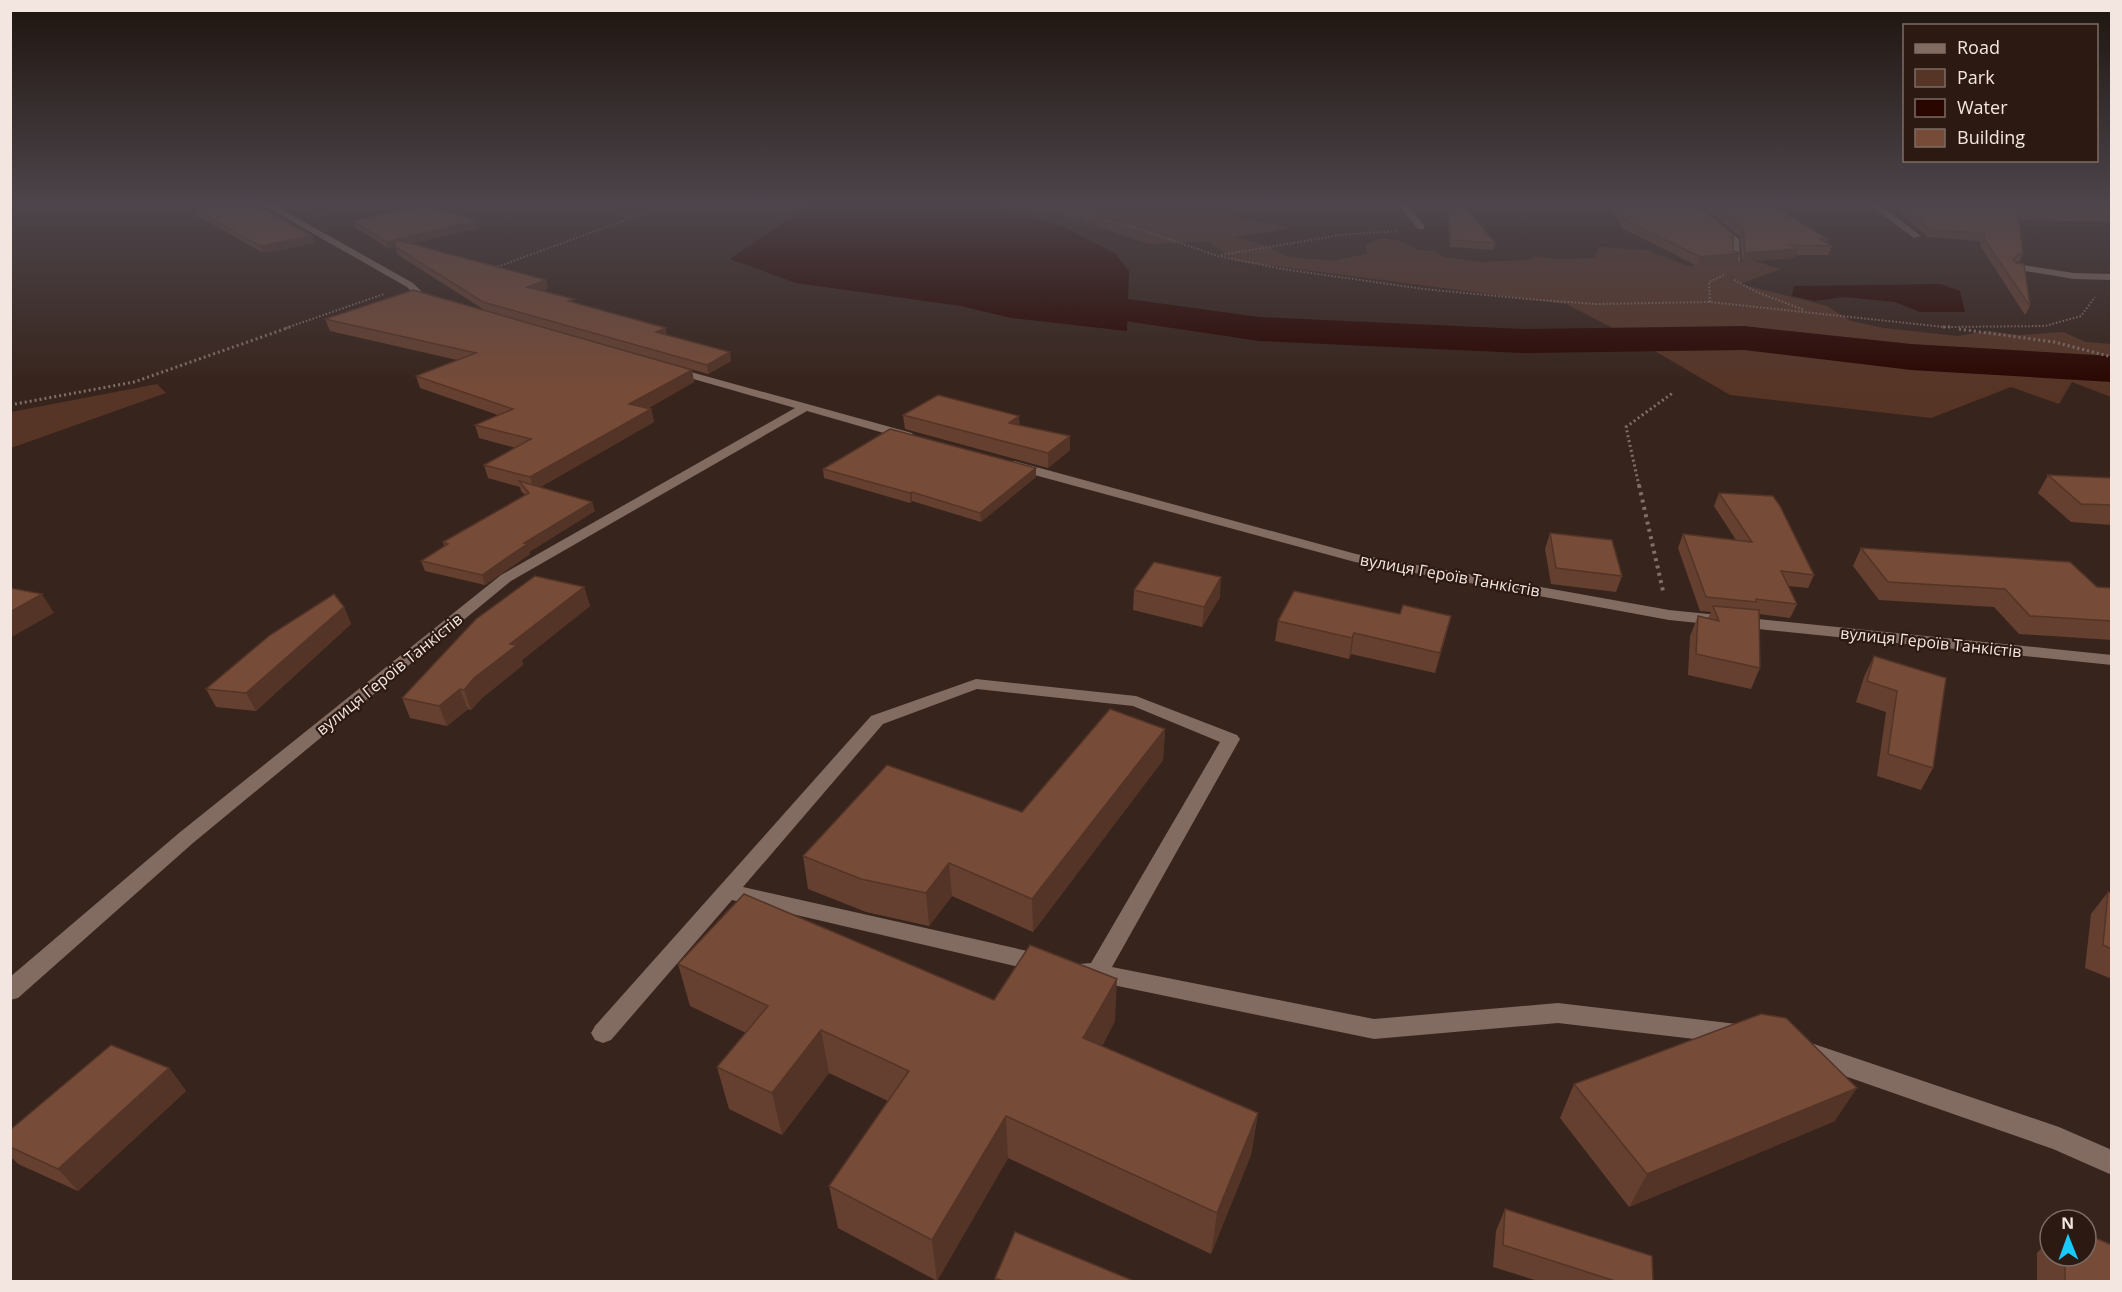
<svg xmlns="http://www.w3.org/2000/svg" width="2122" height="1292" font-family="'Open Sans',sans-serif">
	<rect width="100%" height="100%" fill="#37241c"/>
	<g fill="#573526">
		<path d="M291 205H370L317 217Z"/>
		<path d="M1196 205 1240 218 1292 228 1235 237 1267 246 1285 256 1331 261 1367 254 1365 245 1383 238 1403 242 1417 250 1434 251 1445 257 1481 262 1526 260 1537 256 1557 259 1594 258 1599 247 1648 250 1688 266 1751 260 1781 269 1740 284 1827 306 1851 321 1884 328 1958 336 1987 331 2019 335 2063 332 2086 342 2111 344V397L2072 382 2059 404 2011 387 1931 418 1730 395 1636 340 1566 304 1236 261 1208 241 1149 244 1037 206Z"/>
		<path d="M157 384 166 393 11 448V412Z"/>
	</g>
	<g fill="#2a0600">
		<path d="M809 205H993L1062 226 1116 254 1129 271 1127 331 1011 318 961 306 796 283 730 259Z"/>
		<path d="M1940 284 1960 291 1965 312H1920L1895 302 1844 297 1815 301 1792 296 1794 286Z"/>
	</g>
	<g fill="none" stroke-linecap="round" stroke-linejoin="round">
		<path fill="#2a0600" fill-rule="evenodd" d="M1045 276 1099 295 1259 317 1523 329 1744 326 1911 344 2112 356V382L1911 370 1744 350 1523 353 1259 341 1092 316 1032 295 1027 287 1032 279Z"/>
		<g stroke="#806f68" stroke-width="2" stroke-dasharray="1.5 2" stroke-linecap="butt">
			<path d="M1043 205 1136 228 1218 256 1282 269 1424 289 1538 300 1597 304 1710 302 1944 327 2045 326 2081 316 2095 297"/>
			<path d="M10 210 36 205"/>
			<path d="M631 218 669 205"/>
			<path d="M1221 255 1340 235 1398 231"/>
			<path d="M494 268 631 218 592 205"/>
			<path d="M1734 280 1757 292 1804 310"/>
			<path d="M1710 302 1709 282 1726 274"/>
			<path d="M286 328 384 294"/>
		</g>
		<g stroke="#806f68" stroke-width="3" stroke-dasharray="2 3" stroke-linecap="butt">
			<path d="M1943 327H1953"/>
			<path d="M1959 329 2054 342 2112 357"/>
			<path d="M10 405 134 382 290 327"/>
			<path d="M1639 486 1626 427 1674 392"/>
		</g>
		<path stroke="#806f68" stroke-width="4" stroke-dasharray="3 4.5" stroke-linecap="butt" d="M1639 485 1663 591"/>
		<g fill="#826b61" fill-rule="evenodd">
			<path d="M1870 205H1880L1921 236 1914 238Z"/>
			<path d="M976 679 1136 696 1237 735 1240 739 1112 967 1374 1019 1558 1003 1737 1024 1745 1027 1749 1034 1745 1041 1737 1044 1558 1023 1374 1039 1079 978 1076 971 1079 964 1091 963 1220 742 1133 706 977 689 883 724 743 887 1041 954 1049 957 1052 963 1049 969 1041 972 732 900 611 1040 603 1043 595 1040 591 1033 595 1026 871 716Z"/>
			<path d="M1808 1042 2059 1127 2112 1150V1175L2053 1149 1799 1060 1796 1053 1799 1046Z"/>
		</g>
		<g fill="#826b61" fill-rule="evenodd">
			<path d="M263 205H274L413 283 423 293 440 301 435 304 417 297 407 287Z"/>
			<path d="M1398 205H1407L1424 225V229H1418Z"/>
			<path d="M1688 205H1697L1739 239 1740 261 1732 259V242Z"/>
			<path d="M2016 264 2074 273 2112 274V280L2074 279 2013 269 2011 267Z"/>
			<path d="M673 367 912 433 914 436 908 440 807 411 511 581 193 843 18 998 10 1000V977L179 833 501 575 795 408 669 372 667 370Z"/>
			<path d="M1014 461 1356 554 1669 610 2112 655V665L1669 620 1355 562 1009 468 1007 465 1009 462Z"/>
		</g>
	</g>
	<g fill="#654030">
		<path d="M179 205H256L312 236 315 243 263 253Z"/>
		<path d="M1363 205H1399L1398 209H1366Z"/>
		<path d="M1410 205H1463L1495 243 1493 250 1450 247 1447 209H1413Z"/>
		<path d="M1610 205H1698L1733 251 1737 263 1697 266 1622 228Z"/>
		<path d="M1701 205H1772L1828 239 1827 243 1832 246 1828 255H1795L1794 258 1742 262 1740 237Z"/>
		<path d="M1886 205H2112V222L2019 220 2023 254 2019 262H2016L2030 306 2025 315 1981 247 1980 241 1928 237 1898 211 1893 210Z"/>
		<path d="M353 221H476L478 228 410 244 548 288 542 291 575 303 667 335 731 361 708 374 486 311 397 254 395 247 389 249 355 227Z"/>
		<path d="M325 319 692 370 694 382 647 409H651L654 422 540 487 595 511 529 552 530 554 485 585 425 571 421 561 444 546 443 542 525 495 521 491 520 487 488 478 484 465 516 448 479 438 475 425 498 415 420 388 416 376 457 360 330 331Z"/>
		<path d="M903 415 1019 416V425L1070 450 1048 468 905 429Z"/>
		<path d="M1036 468V477L981 522 912 501 910 503 824 478 823 469Z"/>
		<path d="M2048 475 2112 478V525L2071 522 2038 493Z"/>
		<path d="M1719 493 1814 575 1808 588 1788 586 1797 604 1790 618 1759 614 1760 668 1751 689 1688 675 1690 636 1698 616 1708 618 1711 612 1700 611 1678 548 1683 534 1736 540 1714 506Z"/>
		<path d="M1550 533 1622 576 1616 592 1551 584 1545 549Z"/>
		<path d="M1861 548 2097 587 2112 588V640L2019 634 1994 607 1879 600 1853 566Z"/>
		<path d="M584 587 590 606 522 660 523 665 482 698 471 710 468 709 447 726 410 718 402 698Z"/>
		<path d="M1134 590 1220 597 1202 627 1133 610Z"/>
		<path d="M344 607 351 624 256 711 216 707 206 689Z"/>
		<path d="M1278 621 1446 636 1435 673 1351 654 1349 659 1275 641Z"/>
		<path d="M1874 656 1946 678 1933 768 1921 790 1877 776 1886 712 1856 702 1864 677Z"/>
		<path d="M1165 729 1163 760 1033 932 952 896 929 926 866 912 808 889 803 856 1022 812Z"/>
		<path d="M2108 892 2112 893V979L2085 968 2091 914Z"/>
		<path d="M678 964 994 1000 1115 1021 1102 1046 1258 1113 1251 1155 1211 1254 1008 1158 937 1281 838 1228 829 1186 888 1101 829 1073 782 1135 729 1109 717 1067 746 1033 690 1006Z"/>
		<path d="M169 1068 186 1091 78 1191 18 1164 10 1156V1130Z"/>
		<path d="M1574 1084 1835 1121 1629 1207 1560 1118Z"/>
		<path d="M1505 1209 1653 1281H1538L1493 1267 1496 1231Z"/>
		<path d="M2050 1239V1256H2086L2112 1281H2037V1253Z"/>
		<path d="M995 1278 1134 1281H995Z"/>
	</g>
	<g fill="#533427">
		<path d="M476 221 478 228 396 247 394 246 395 247 389 249 386 242Z"/>
		<path d="M312 236 315 243 263 253 260 246Z"/>
		<path d="M1797 249 1794 258 1742 262 1745 253Z"/>
		<path d="M1740 253 1737 263 1697 266 1700 257Z"/>
		<path d="M546 280 548 288 530 295 527 287Z"/>
		<path d="M666 328 667 337 656 332Z"/>
		<path d="M730 352 731 361 708 374 707 365Z"/>
		<path d="M692 370 694 382 632 417 629 404Z"/>
		<path d="M651 409 654 422 534 491 530 477Z"/>
		<path d="M1019 416 1020 430 1009 423Z"/>
		<path d="M1070 436V450L1048 468V453Z"/>
		<path d="M1036 468V477L981 522 980 513Z"/>
		<path d="M912 492V501L910 503V493Z"/>
		<path d="M592 502 595 511 529 552 530 554 485 585 482 575 524 543Z"/>
		<path d="M1221 577 1220 597 1202 627 1204 607Z"/>
		<path d="M584 587 590 606 522 660 523 665 482 698 471 710 464 690 474 678 510 644Z"/>
		<path d="M42 594 54 613 10 638V612Z"/>
		<path d="M344 607 351 624 256 711 246 693Z"/>
		<path d="M1451 616 1446 636 1435 673 1440 653Z"/>
		<path d="M1354 633 1351 654 1349 659 1352 638Z"/>
		<path d="M460 689 468 709 447 726 439 706Z"/>
		<path d="M1165 729 1163 760 1033 932 1032 899Z"/>
		<path d="M949 863 952 896 929 926 926 893Z"/>
		<path d="M1117 979 1115 1021 1083 1080V1038Z"/>
		<path d="M821 1030 829 1073 782 1135 772 1093Z"/>
		<path d="M169 1068 186 1091 78 1191 58 1169Z"/>
		<path d="M1857 1088 1835 1121 1629 1207 1647 1174Z"/>
		<path d="M1258 1113 1251 1155 1211 1254 1217 1213Z"/>
		<path d="M1006 1116 1008 1158 937 1281 932 1240Z"/>
	</g>
	<g fill="#764b38" stroke="#533427" stroke-width="1.5">
		<path d="M187 205H256L312 236 260 246Z"/>
		<path d="M421 205H429L476 221 386 242 353 221Z"/>
		<path d="M1448 205H1463L1495 243 1451 240Z"/>
		<path d="M1617 205H1698L1733 234V251L1740 253 1700 257 1624 219Z"/>
		<path d="M1714 205H1772L1828 239H1820L1832 246 1791 245 1797 249 1745 253 1743 228Z"/>
		<path d="M1903 205H2112V214L2018 213 2023 254H2019L2013 259 2016 263 2024 264 2030 306 1984 239V233L1931 230Z"/>
		<path d="M397 240 546 280 527 287 574 299 568 301 666 328 656 332 730 352 707 365 483 302 394 246Z"/>
		<path d="M413 290 692 370 629 404 651 409 530 477 484 465 531 439 475 425 513 409 416 376 476 353 325 319Z"/>
		<path d="M938 395 1019 416 1009 423 1070 436 1048 453 903 415Z"/>
		<path d="M890 429 1036 468 980 513 912 492 910 493 823 469Z"/>
		<path d="M2048 475 2112 478V505L2081 504Z"/>
		<path d="M519 481 592 502 524 543 527 544 482 575 421 561 448 544 443 542 529 493Z"/>
		<path d="M1719 493 1773 496 1780 506 1814 575 1781 571 1797 604 1756 599V602L1706 597 1683 534 1752 542Z"/>
		<path d="M1550 533 1612 540 1622 576 1556 568Z"/>
		<path d="M1861 548 2070 562 2097 587 2112 588V621L2030 616 2005 589 1888 582Z"/>
		<path d="M1154 562 1221 577 1204 607 1134 590Z"/>
		<path d="M535 576 584 587 510 644 517 645 474 678 464 690 460 689 439 706 402 698 476 619Z"/>
		<path d="M10 588 42 594 10 612Z"/>
		<path d="M1294 591 1400 614 1403 605 1451 616 1440 653 1354 633 1352 638 1278 621Z"/>
		<path d="M334 594 344 607 246 693 206 689 270 635Z"/>
		<path d="M1713 606 1759 610 1760 668 1696 654 1698 616 1719 621Z"/>
		<path d="M1874 656 1946 678 1933 768 1888 754 1897 691 1867 681Z"/>
		<path d="M1110 709 1165 729 1032 899 949 863 926 893 861 879 803 856 887 765 1022 812Z"/>
		<path d="M2108 892 2112 893V949L2103 945Z"/>
		<path d="M744 894 994 1000 1030 945 1117 979 1083 1038 1258 1113 1217 1213 1006 1116 932 1240 829 1186 909 1071 821 1030 772 1093 717 1067 768 1006 678 964Z"/>
		<path d="M1761 1014 1786 1018 1857 1088 1647 1174 1574 1084Z"/>
		<path d="M111 1045 169 1068 58 1169 10 1147V1130Z"/>
		<path d="M1505 1209 1652 1256 1653 1281H1615L1503 1245Z"/>
		<path d="M1015 1232 1134 1281H1003L995 1278Z"/>
		<path d="M2086 1234 2112 1245V1281H2065V1256H2086Z"/>
	</g>
	<linearGradient id="sky" x2="0" y2="1"><stop stop-color="#1e140f"/><stop offset="0.53" stop-color="#4d454b"/><stop offset="1" stop-color="#4d454b" stop-opacity="0"/></linearGradient>
	<rect width="2122" height="386" fill="url(#sky)"/>
	<g text-anchor="middle" dominant-baseline="central" stroke-width="4.5" stroke-linejoin="round" paint-order="stroke">
		<g font-size="16" fill="#f3e6e1" stroke="#2c1a12">
			<text transform="translate(1450 575) rotate(10)">вулиця Героїв Танкістів</text>
			<text transform="translate(1931 642) rotate(6)">вулиця Героїв Танкістів</text>
			<text transform="translate(389 674) rotate(-39)">вулиця Героїв Танкістів</text>
		</g>
	</g>
	<rect width="2122" height="1292" fill="none" stroke="#f3e6e1" stroke-width="24"/>
	<rect x="1903" y="24" width="195" height="138" fill="#2c1a12" stroke="#7c6c65" stroke-width="1.5"/>
	<rect x="1915" y="44" width="30" height="9" fill="#826b61" stroke="#7c6c65" stroke-width="1.5"/>
	<text x="1957" y="54" font-size="18" fill="#f3e6e1">Road</text>
	<rect x="1915" y="69" width="30" height="18" fill="#573526" stroke="#7c6c65" stroke-width="1.5"/>
	<text x="1957" y="84" font-size="18" fill="#f3e6e1">Park</text>
	<rect x="1915" y="99" width="30" height="18" fill="#2a0600" stroke="#7c6c65" stroke-width="1.5"/>
	<text x="1957" y="114" font-size="18" fill="#f3e6e1">Water</text>
	<rect x="1915" y="129" width="30" height="18" fill="#764b38" stroke="#7c6c65" stroke-width="1.5"/>
	<text x="1957" y="144" font-size="18" fill="#f3e6e1">Building</text>
	<g transform="translate(2068 1238) rotate(359)"><circle r="28" fill="#2c1a12" stroke="#7c6c65" stroke-width="1.5"/>
	<path d="M0-4.5L10 22L0 15L-10 22Z" fill="#18cafc"/>
	<text y="-9" font-size="16" font-weight="bold" text-anchor="middle" fill="#f3e6e1">N</text>
	</g>
</svg>
